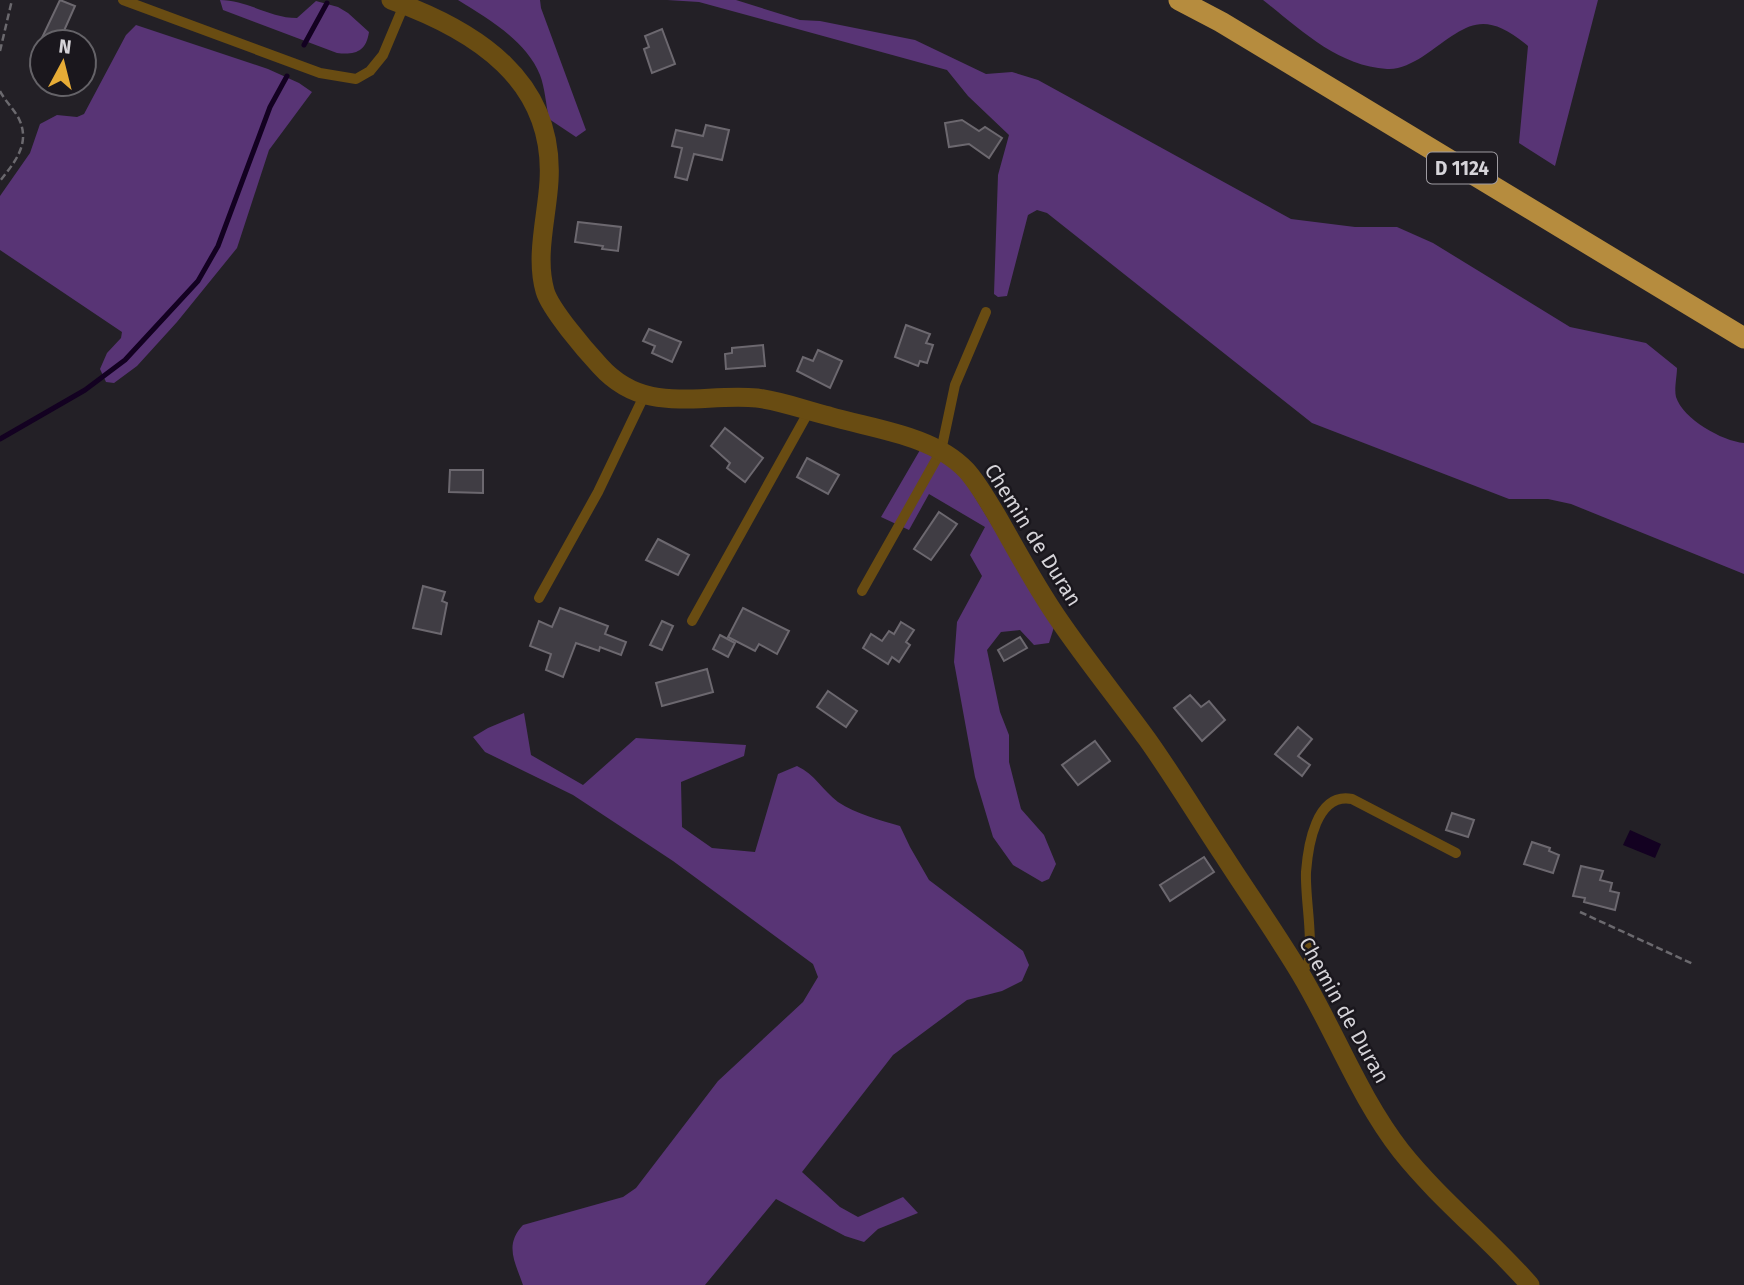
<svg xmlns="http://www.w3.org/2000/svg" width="1744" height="1285" font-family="'Fira Sans',sans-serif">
	<rect width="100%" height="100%" fill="#232026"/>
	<g fill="#583475">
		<path d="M220 0C247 0 270 18 297 18L316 1 338 7 348 13 369 32C366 52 355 55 337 53L223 10Z"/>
		<path d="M458 0H540L541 8 586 130 576 137 549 119C546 105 545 88 540 75 526 40 488 19 458 0Z"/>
		<path d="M667 0H736L800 20 820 21 915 40 986 74 1012 72 1038 80 1291 219 1355 227H1397L1433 243 1570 327 1646 343 1677 368C1677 376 1674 389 1676 397 1683 419 1722 441 1744 443V574L1571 504 1548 499H1509L1312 423 1047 213 1037 210 1028 215 1007 296 998 297 994 294 998 175 1009 135 968 96 947 70 699 2Z"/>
		<path d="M1263 0H1598L1555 166 1519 143 1528 46C1480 6 1466 27 1422 57 1412 63 1399 70 1387 69 1337 66 1300 29 1263 0Z"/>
		<path d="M136 25 268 69 299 83 312 92 269 150 237 248 177 322 137 366 114 383 106 382 100 369 107 353 121 338 122 332 0 250V196L30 153 40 124 57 115 77 117 84 114 126 35Z"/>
		<path d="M920 450 947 464 962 476 1054 627 1049 643 1034 645 1020 630 1001 632 987 650 1000 712 1009 735V762L1021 809 1044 835 1056 864 1049 879 1042 882 1013 865 993 837 975 777 954 662 957 622 982 576 970 555 985 527 929 494 909 530 881 517Z"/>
		<path d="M524 713 531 755 583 785 636 738 746 745 744 756 681 782 682 827 712 848 755 852 778 774 797 766C815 774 823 791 838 802 856 814 880 820 900 826L910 847 929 880 1023 951 1029 965 1022 981 1002 991 967 1000 893 1055 802 1172 840 1207 858 1217 903 1197 918 1213 878 1229 864 1242 845 1236 776 1199 705 1285H523C515 1262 504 1245 523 1225L623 1197 636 1188 718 1081 803 1002 818 977 813 964 673 861 573 795 485 752 473 737 488 728Z"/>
	</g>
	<path fill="#130121" d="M1630 830 1661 844 1655 858 1623 845Z"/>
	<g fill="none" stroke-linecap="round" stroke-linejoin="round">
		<g stroke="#130121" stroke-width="5">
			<path d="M304 45 327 3"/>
			<path d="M0 439 85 390 125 360 198 281 218 246 270 107 287 76"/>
		</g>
	</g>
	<g fill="#403d44" stroke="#6c686f" stroke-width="2">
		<path d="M60 0 75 6 59 42H40Z"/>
		<path d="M662 29 675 64 652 73 644 49 649 47 645 36Z"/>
		<path d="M962 120 979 131 985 127 1002 138 989 158 969 144 949 147 945 123Z"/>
		<path d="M706 125 729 130 722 160 694 154 687 180 675 177 682 148 672 146 676 130 703 136Z"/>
		<path d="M578 222 621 227 618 251 602 249 603 246 575 242Z"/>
		<path d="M906 325 930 334 926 343 933 345 927 363 920 361 918 366 895 357Z"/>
		<path d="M649 329 681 342 672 362 652 353 655 346 643 341Z"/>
		<path d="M763 345 765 366 726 369 725 354 732 353V348Z"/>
		<path d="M818 350 842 361 830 388 797 371 803 357 813 361Z"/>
		<path d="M725 428 763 458 745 482 727 468 730 463 711 446Z"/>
		<path d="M807 458 839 475 828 494 797 477Z"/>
		<path d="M450 470H483V493L449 492Z"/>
		<path d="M939 512 957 524 931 560 914 549Z"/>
		<path d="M658 539 689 555 678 575 646 560Z"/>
		<path d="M423 586 445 592 442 601 447 603 441 634 413 628Z"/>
		<path d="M560 608 608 626 605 634 626 642 621 655 600 647 599 651 576 643 563 677 546 670 551 654 530 646 539 621 552 627Z"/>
		<path d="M743 608 789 631 777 654 759 644 755 651 728 637Z"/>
		<path d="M662 621 673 626 662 650 650 645Z"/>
		<path d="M901 622 914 630 906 642 910 645 899 662 892 657 888 664 863 648 871 634 882 641 889 631 894 634Z"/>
		<path d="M720 635 735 643 728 657 713 649Z"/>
		<path d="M1020 637 1027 648 1004 661 998 650Z"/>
		<path d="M707 669 713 692 662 706 656 683Z"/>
		<path d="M828 691 857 711 846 727 817 707Z"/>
		<path d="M1190 695 1201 707 1209 701 1225 720 1202 741 1174 708Z"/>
		<path d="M1298 727 1312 739 1298 756 1310 765 1302 776 1275 754Z"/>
		<path d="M1095 741 1110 761 1078 785 1062 765Z"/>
		<path d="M1452 813 1474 820 1468 837 1446 830Z"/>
		<path d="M1532 842 1550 848 1549 851 1559 855 1553 873 1524 864Z"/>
		<path d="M1204 857 1214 872 1170 901 1160 885Z"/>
		<path d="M1581 866 1603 871 1600 880 1612 883 1610 891 1619 893 1615 910 1584 902 1585 898 1573 896Z"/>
	</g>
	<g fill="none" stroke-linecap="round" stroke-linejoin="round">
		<g stroke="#6b696e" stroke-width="2.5" stroke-dasharray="7 3.5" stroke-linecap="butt">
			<path d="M0 51 12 0"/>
			<path d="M0 91C5 101 14 109 19 119 31 144 14 163 0 181"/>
			<path d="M1580 912 1693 964"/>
		</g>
		<g stroke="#694c12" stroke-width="10">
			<path d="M123 0 320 73 356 79 370 71 383 55 404 5"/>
			<path d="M862 591 941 451 955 385 986 312"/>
			<path d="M539 598 598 492 644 396"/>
			<path d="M692 621 809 411"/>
			<path d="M1300 973C1304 969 1308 965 1309 960 1313 936 1305 898 1306 872 1308 846 1316 792 1352 799L1456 853"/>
		</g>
		<path stroke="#694c12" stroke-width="19" d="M391 0C475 30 555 80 549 181 547 217 535 256 545 291 550 309 586 351 600 366 645 416 698 393 757 398 781 401 805 410 829 416 873 429 933 435 966 470 978 483 987 500 997 516 1017 551 1036 587 1059 620 1087 661 1118 699 1147 739 1174 777 1198 817 1224 856 1249 895 1276 933 1300 973 1335 1031 1359 1097 1401 1151 1440 1200 1489 1238 1530 1285"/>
		<path stroke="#b68c3e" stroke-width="21" d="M1179 0 1221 22 1744 338"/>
	</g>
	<g text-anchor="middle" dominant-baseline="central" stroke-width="5" stroke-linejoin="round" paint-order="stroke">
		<rect fill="#1a171d" stroke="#9e9ba1" stroke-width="2" x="1427" y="152.5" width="70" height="31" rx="5"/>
		<g font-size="19" font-weight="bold" fill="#d6d4d9">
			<text x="1462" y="168">D 1124</text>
		</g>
		<g font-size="21" fill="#d6d4d9" stroke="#1a171d">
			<text transform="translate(1033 535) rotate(58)">Chemin de Duran</text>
			<text transform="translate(1344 1010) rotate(61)">Chemin de Duran</text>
		</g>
	</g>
	<g transform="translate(63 63) rotate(7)"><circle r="33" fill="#1a171d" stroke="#656368" stroke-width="2"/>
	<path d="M0-5L12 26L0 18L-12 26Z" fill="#e7ac36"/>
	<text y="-10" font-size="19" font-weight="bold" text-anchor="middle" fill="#d6d4d9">N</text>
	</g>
</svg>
